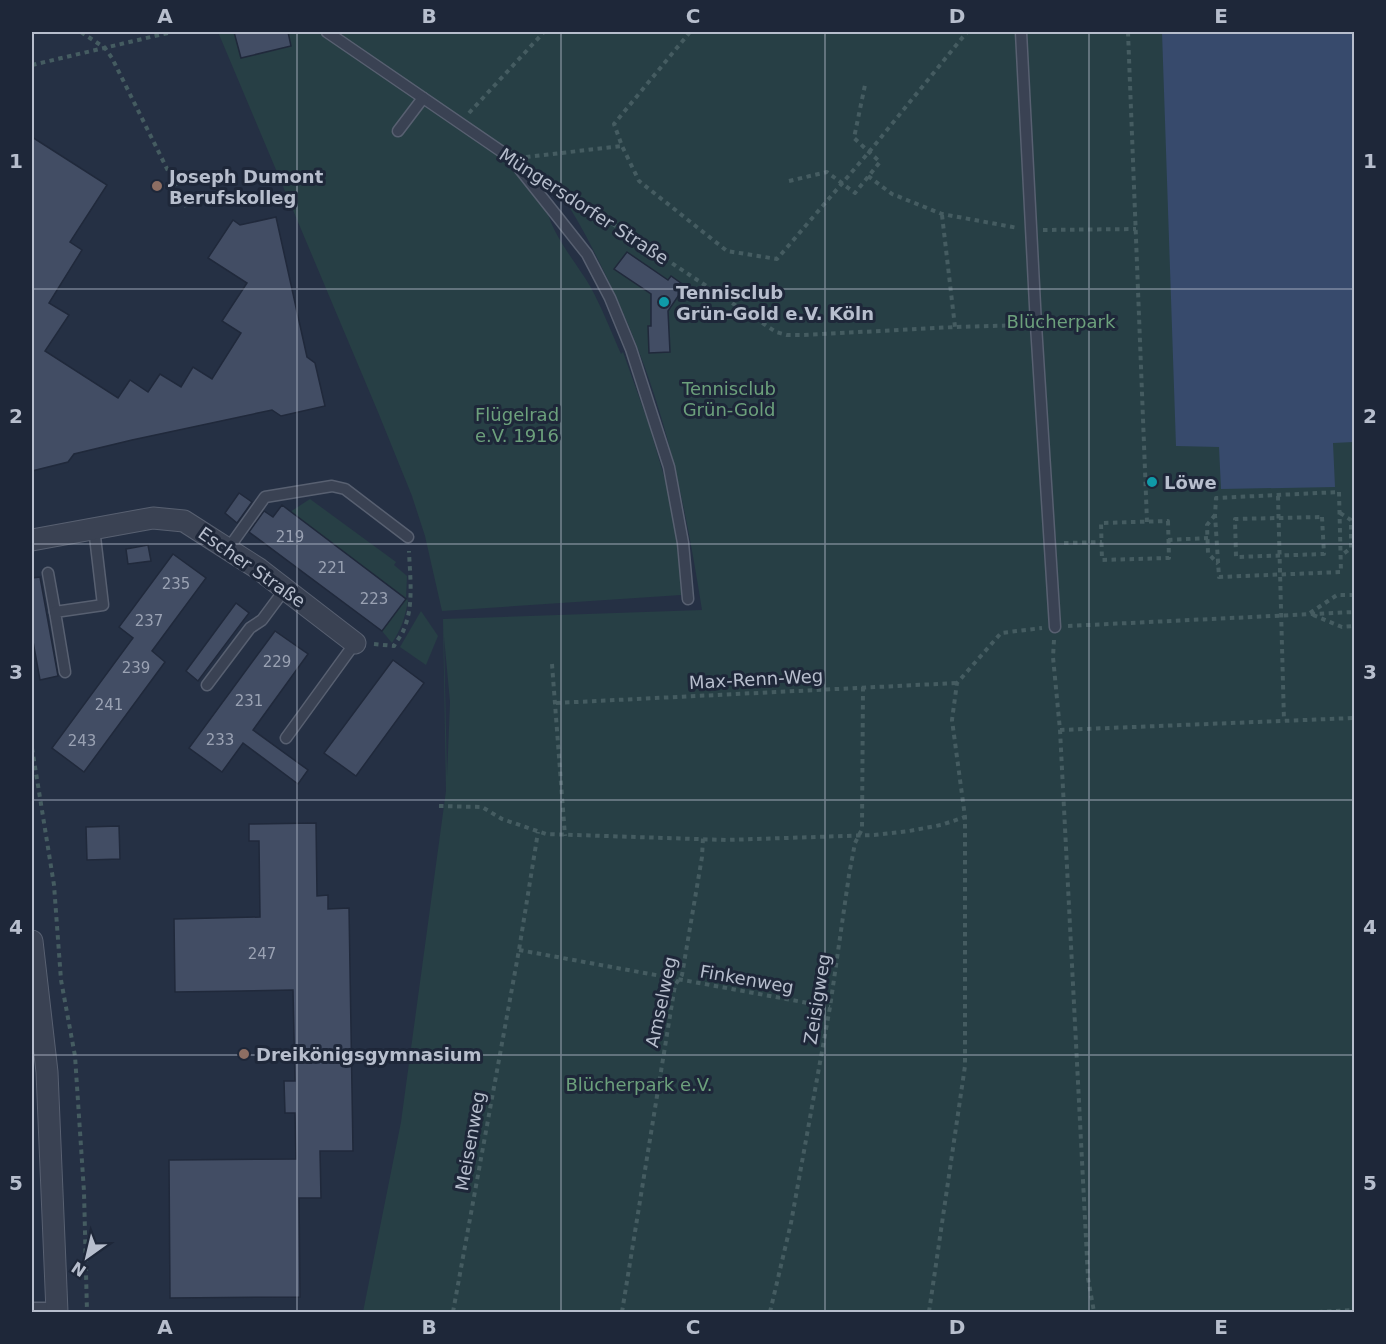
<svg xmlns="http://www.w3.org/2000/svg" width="1386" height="1344" font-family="'DejaVu Sans',sans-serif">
	<rect width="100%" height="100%" fill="#253044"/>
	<g fill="#273f45" fill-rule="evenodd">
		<path d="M218 32H1354V1312H363L401 1122 446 791 443 619 702 610C689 527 673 444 644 365 628 321 608 278 586 236 575 215 561 194 548 174 534 217 570 252 590 286 602 308 611 331 621 354L623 352 649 425 666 483 676 528 683 593 681 595 442 611 425 536 412 496 378 412ZM444 637 450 702 447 777V776Z"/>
		<path d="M310 499 396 562 394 565 407 576 406 598 408 601C405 617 402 628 392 643L382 631 406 598 290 512Z"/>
		<path d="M421 611 438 636 426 665 400 647Z"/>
	</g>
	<path fill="#374a6c" d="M1162 32H1354V442L1333 443 1335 487 1221 489 1219 447 1176 446Z"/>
	<g fill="#424d64" stroke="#20293b" stroke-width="1.5">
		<path d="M234 32H288L291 46 241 58Z"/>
		<path d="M32 137 107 185 70 242 82 250 49 303 69 315 45 351 118 398 130 380 148 392 160 374 181 387 193 367 212 379 241 333 222 321 247 283 208 258 233 220 240 225 276 217 307 357 315 363 325 406 281 416 272 410 132 440 74 454 68 462 32 471Z"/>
		<path d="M627 252 668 280 671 276 685 286 668 311 670 352 649 353 648 326H651V294L614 269Z"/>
		<path d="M239 493 252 502 237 523 225 513Z"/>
		<path d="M282 505 406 599 382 631 249 532 264 511 273 517Z"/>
		<path d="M148 545 151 561 128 564 126 549Z"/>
		<path d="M173 554 206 578 152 651 165 662 84 772 52 748 133 638 119 627Z"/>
		<path d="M40 577 58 676 40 680 32 636V578Z"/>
		<path d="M236 603 249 613 198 681 186 671Z"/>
		<path d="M275 631 308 654 253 730 308 770 298 784 243 743 222 772 189 748Z"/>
		<path d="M393 660 424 683 356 776 324 753Z"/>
		<path d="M316 823 317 896 328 895V909L349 908 353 1151H320L321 1198H299L300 1297 170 1298 169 1160 296 1159 295 1113H285L284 1081H295L293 990 175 992 174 919 260 917 259 841H249V824Z"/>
		<path d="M119 826 120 859 87 860 86 827Z"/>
	</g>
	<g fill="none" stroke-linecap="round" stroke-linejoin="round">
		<g stroke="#586071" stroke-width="13">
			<g id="service">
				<path d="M327 32 511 158 587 254 610 298 631 349 669 467 683 543 688 599"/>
				<path d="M1021 32 1036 325 1055 627"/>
				<path d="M398 131 423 98"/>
				<path d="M228 549 265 497 332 486 345 489 408 537"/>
				<path d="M48 573 55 612"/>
				<path d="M65 672 55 612 103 605 94 528"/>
				<path d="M207 685 250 628 262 620 285 589"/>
				<path d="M286 738 355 643"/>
				<path d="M32 1308H57"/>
			</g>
		</g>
		<g stroke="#586071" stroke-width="23">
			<g id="minor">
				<path d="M32 540 153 518 184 521 259 569 355 643"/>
				<path d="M32 941 47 1072 57 1312"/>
			</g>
		</g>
		<g stroke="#455c61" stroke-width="4" stroke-dasharray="4.5 4.5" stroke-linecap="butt">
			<path d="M81 32 105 48 112 58 186 207"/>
			<path d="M690 32 614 124 622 146 639 181 727 251 777 259 869 152 967 32"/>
			<path d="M1128 32 1147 522"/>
			<path d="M32 65 172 32"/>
			<path d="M469 113 544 32"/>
			<path d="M526 157 622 146"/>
			<path d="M868 176 892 194 942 214 1018 228"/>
			<path d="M789 181 827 172 855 193 880 162 854 138 865 85"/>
			<path d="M552 184 776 332 787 335H803L955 327 1024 325"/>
			<path d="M942 215 955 327"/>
			<path d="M1043 230 1136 229"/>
			<path d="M1339 492 1341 572 1219 577 1215 515 1216 498Z"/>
			<path d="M1278 496 1284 721"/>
			<path d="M1340 513 1351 520V548L1342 555"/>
			<path d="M1215 515 1207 525 1208 553 1218 564"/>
			<path d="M1322 517 1324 554 1236 557 1235 519Z"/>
			<path d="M1168 521 1169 558 1102 560 1101 523Z"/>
			<path d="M1168 540 1208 538"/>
			<path d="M1064 543 1102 542"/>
			<path d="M1310 613 1337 595H1354"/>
			<path d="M1313 615 1342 627 1354 626"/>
			<path d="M1068 626 1354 612"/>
			<path d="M1054 640 1053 657 1060 730 1088 1278 1094 1312"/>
			<path d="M374 644 394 646C397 640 402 635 404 629 414 605 410 577 409 551"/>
			<path d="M552 664 565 836"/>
			<path d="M556 703 957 683"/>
			<path d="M1060 730 1354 718"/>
			<path d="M32 748 54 885 61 980 75 1056 84 1192 87 1312"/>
			<path d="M439 806 482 807 502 819 546 834 726 840 874 835 909 831 941 825 965 817"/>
			<path d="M519 950 830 1007"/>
			<path d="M453 1312 519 950 538 832"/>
			<path d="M622 1312 675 985 682 975 702 857 703 838"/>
			<path d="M770 1312 791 1223 830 1007 849 875 855 843 862 829 863 687"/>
			<path d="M929 1312 965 1066V817L952 720 957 683 1001 633 1042 628"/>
			<path d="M1318 1312 1354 1310"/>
		</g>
		<use href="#service" stroke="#3a4253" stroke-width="10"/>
		<use href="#minor" stroke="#3a4253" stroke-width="21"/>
	</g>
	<path fill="none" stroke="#b7becd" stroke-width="1.5" stroke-opacity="0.55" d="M297 32V1312M561 32V1312M825 32V1312M1089 32V1312M32 289H1354M32 544H1354M32 800H1354M32 1055H1354"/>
	<g fill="#8d6e63" stroke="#1e2739" stroke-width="2">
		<circle cx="157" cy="186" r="6"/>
		<circle cx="244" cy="1054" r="6"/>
	</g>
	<g fill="#0f9aa8" stroke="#1e2739" stroke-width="2">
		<circle cx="664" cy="302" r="6"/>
		<circle cx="1152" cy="482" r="6"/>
	</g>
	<g text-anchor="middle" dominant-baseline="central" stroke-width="6" stroke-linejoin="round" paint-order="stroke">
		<g font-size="15" fill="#9aa2b3">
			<text x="290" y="537">219</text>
			<text x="332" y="568">221</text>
			<text x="176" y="584">235</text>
			<text x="374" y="599">223</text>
			<text x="149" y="621">237</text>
			<text x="277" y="662">229</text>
			<text x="136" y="668">239</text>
			<text x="249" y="701">231</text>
			<text x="109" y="705">241</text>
			<text x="220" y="740">233</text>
			<text x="82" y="741">243</text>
			<text x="262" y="954">247</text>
		</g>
		<g font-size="18" font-weight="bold" fill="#b7becd" stroke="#1e2739" text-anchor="start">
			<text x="169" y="176">Joseph Dumont<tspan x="169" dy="21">Berufskolleg</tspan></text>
			<text x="676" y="292">Tennisclub<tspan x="676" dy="21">Grün-Gold e.V. Köln</tspan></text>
			<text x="1164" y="482">Löwe</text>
			<text x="256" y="1054">Dreikönigsgymnasium</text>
		</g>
		<g font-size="18" fill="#b7becd" stroke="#1e2739">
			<text transform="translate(584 206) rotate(33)">Müngersdorfer Straße</text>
			<text transform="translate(252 567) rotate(35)">Escher Straße</text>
			<text transform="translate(756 679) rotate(-3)">Max-Renn-Weg</text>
			<text transform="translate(747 979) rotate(10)">Finkenweg</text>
			<text transform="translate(817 999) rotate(-81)">Zeisigweg</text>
			<text transform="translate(661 1002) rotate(-78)">Amselweg</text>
			<text transform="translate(470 1141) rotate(-80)">Meisenweg</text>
		</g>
		<g font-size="18" fill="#6ca07c" stroke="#1e2739">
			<text x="1061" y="321">Blücherpark</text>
			<text x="729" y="388">Tennisclub<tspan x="729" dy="21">Grün-Gold</tspan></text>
			<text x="517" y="414">Flügelrad<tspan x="517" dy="21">e.V. 1916</tspan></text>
			<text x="639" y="1084">Blücherpark e.V.</text>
		</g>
	</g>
	<rect width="1386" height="1344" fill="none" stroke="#1e2739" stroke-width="66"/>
	<g transform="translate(87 1257) rotate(214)" stroke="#1e2739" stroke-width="4.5" paint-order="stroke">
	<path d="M0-4.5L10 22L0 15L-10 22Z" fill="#b7becd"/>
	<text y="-9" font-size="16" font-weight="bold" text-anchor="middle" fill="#b7becd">N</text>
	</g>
	<rect x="33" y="33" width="1320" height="1278" fill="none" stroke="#b7becd" stroke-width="2"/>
	<g font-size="20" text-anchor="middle" font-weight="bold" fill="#b7becd">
		<text x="165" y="23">A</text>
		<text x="429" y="23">B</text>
		<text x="693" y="23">C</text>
		<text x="957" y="23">D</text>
		<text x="1221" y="23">E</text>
		<text x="16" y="168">1</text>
		<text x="1370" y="168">1</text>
		<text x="16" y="423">2</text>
		<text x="1370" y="423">2</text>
		<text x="16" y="679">3</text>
		<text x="1370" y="679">3</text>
		<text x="16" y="934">4</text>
		<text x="1370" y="934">4</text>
		<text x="16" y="1190">5</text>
		<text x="1370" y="1190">5</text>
		<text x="165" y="1334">A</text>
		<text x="429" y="1334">B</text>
		<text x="693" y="1334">C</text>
		<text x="957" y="1334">D</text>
		<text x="1221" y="1334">E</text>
	</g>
</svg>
